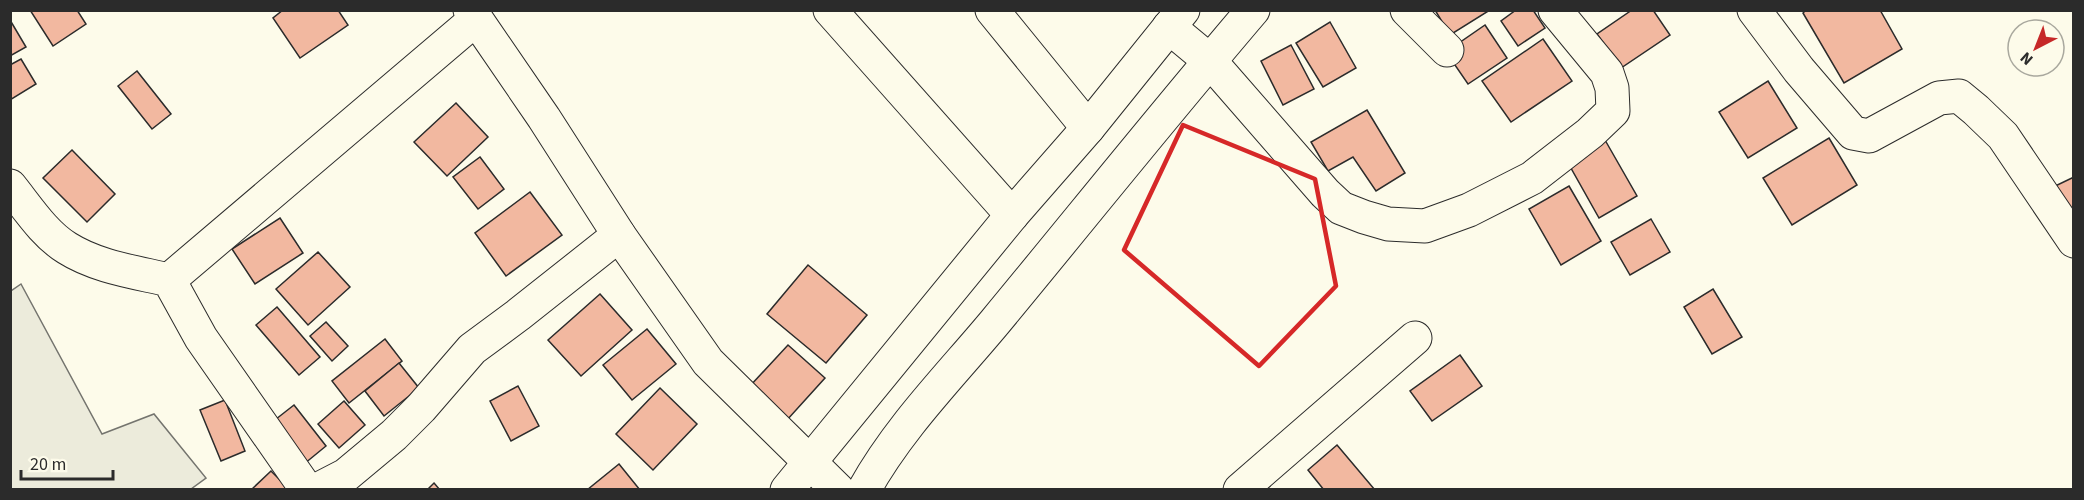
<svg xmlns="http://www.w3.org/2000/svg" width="2084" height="500" font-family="'Source Sans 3',sans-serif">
	<rect width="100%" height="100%" fill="#fdfbea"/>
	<path fill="#ecebdb" stroke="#74746e" stroke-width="1.5" d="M21 284 102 434 154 414 206 478 191 489H11V291Z"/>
	<g fill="#f2b8a0" stroke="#2b2b2b" stroke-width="1.5">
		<path d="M30 10H77L86 24 53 46Z"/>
		<path d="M283 10H338L348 25 300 58 273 18Z"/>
		<path d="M1435 10H1490L1450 35Z"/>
		<path d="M1516 10H1533L1545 28 1518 46 1501 21Z"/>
		<path d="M1632 10H1653L1670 35 1621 68 1597 34Z"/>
		<path d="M1806 10H1880L1902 49 1844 83 1803 13Z"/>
		<path d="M10 20 26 47 10 56Z"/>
		<path d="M1330 22 1356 68 1323 87 1296 43Z"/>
		<path d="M1485 25 1507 58 1468 84 1446 52Z"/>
		<path d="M1543 39 1572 81 1511 122 1482 81Z"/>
		<path d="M1291 45 1314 89 1283 105 1261 61Z"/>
		<path d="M21 59 36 84 10 100V65Z"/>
		<path d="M137 71 171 114 152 129 118 86Z"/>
		<path d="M1768 81 1797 128 1748 158 1719 112Z"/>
		<path d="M456 103 488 137 447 176 414 142Z"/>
		<path d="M1367 110 1405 173 1376 191 1353 157 1328 171 1311 142Z"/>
		<path d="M1829 138 1857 185 1792 225 1763 178Z"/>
		<path d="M1605 140 1637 196 1599 218 1567 161Z"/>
		<path d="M72 150 115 194 87 222 43 178Z"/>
		<path d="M480 157 504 189 478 209 453 177Z"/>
		<path d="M2074 177V217L2051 188Z"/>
		<path d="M1569 186 1601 241 1561 265 1529 209Z"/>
		<path d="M530 192 562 235 506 276 475 233Z"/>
		<path d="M280 218 303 253 255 284 232 249Z"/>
		<path d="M1651 219 1670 252 1630 275 1611 242Z"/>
		<path d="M318 252 350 287 308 325 276 289Z"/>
		<path d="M808 265 867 315 826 363 767 314Z"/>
		<path d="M1713 289 1742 337 1712 354 1684 307Z"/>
		<path d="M600 294 632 330 581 376 548 340Z"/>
		<path d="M277 307 320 357 299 375 256 325Z"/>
		<path d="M326 322 348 346 332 361 310 336Z"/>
		<path d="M647 329 676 364 632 400 603 365Z"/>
		<path d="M385 339 402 361 349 403 332 381Z"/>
		<path d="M788 345 825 378 787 420 750 386Z"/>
		<path d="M1460 355 1482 386 1432 421 1410 391Z"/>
		<path d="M399 363 419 388 384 416 365 391Z"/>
		<path d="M518 386 539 426 511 441 490 401Z"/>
		<path d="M660 388 697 424 653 470 616 434Z"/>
		<path d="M225 400 245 451 221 461 200 410Z"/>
		<path d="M344 401 365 425 339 448 318 424Z"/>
		<path d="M294 405 326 446 304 464 271 423Z"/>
		<path d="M1337 445 1375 490H1324L1308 470Z"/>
		<path d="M619 464 640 490H587Z"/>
		<path d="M271 471 290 490H251Z"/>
		<path d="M434 483 440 490H427Z"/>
	</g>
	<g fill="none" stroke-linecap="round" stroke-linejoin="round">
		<g stroke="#2b2b2b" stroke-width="35">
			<g id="minor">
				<path d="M470 10 544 118 619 235 708 362 838 490"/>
				<path d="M830 10 1012 215"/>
				<path d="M992 10 1088 128"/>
				<path d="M1407 10 1447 50"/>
				<path d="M1754 10 1799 70 1853 133 1869 136 1939 98 1959 96 1976 110 2003 136 2074 241"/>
				<path d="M1169 27 1210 61 1325 193 1341 208 1364 217 1388 224 1425 226 1469 210 1532 178 1590 133 1613 111 1612 88 1607 73 1555 10"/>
				<path d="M10 186C27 207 44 234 67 248 97 267 135 272 169 280L201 338 307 490"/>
				<path d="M169 280 476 19"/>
				<path d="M317 490 346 475 394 435 421 408 472 349 518 315 619 235"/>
				<path d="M787 490 1012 215 1088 128 1183 10"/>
				<path d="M864 490C899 427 950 376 995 322 1081 218 1165 113 1253 10"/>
				<path d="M1240 490 1415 338"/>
			</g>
		</g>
		<use href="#minor" stroke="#fdfbea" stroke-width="33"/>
	</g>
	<path fill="none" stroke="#d62828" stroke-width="4.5" stroke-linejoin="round" d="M1183 125 1315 179 1336 286 1259 366 1124 250Z"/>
	<rect width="2084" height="500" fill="none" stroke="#2b2b2b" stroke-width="24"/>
	<g transform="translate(2036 48) rotate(222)"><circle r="28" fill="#fdfbea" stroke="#a9a89e" stroke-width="1.5"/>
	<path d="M0-4.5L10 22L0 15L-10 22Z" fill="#c62828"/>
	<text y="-9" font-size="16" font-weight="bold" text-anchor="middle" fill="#2b2b2b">N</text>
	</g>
	<path d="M21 470v9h92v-9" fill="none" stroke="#2b2b2b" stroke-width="3"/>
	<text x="30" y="470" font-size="18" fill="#2b2b2b" stroke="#fdfbea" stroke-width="4.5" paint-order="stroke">20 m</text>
</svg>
